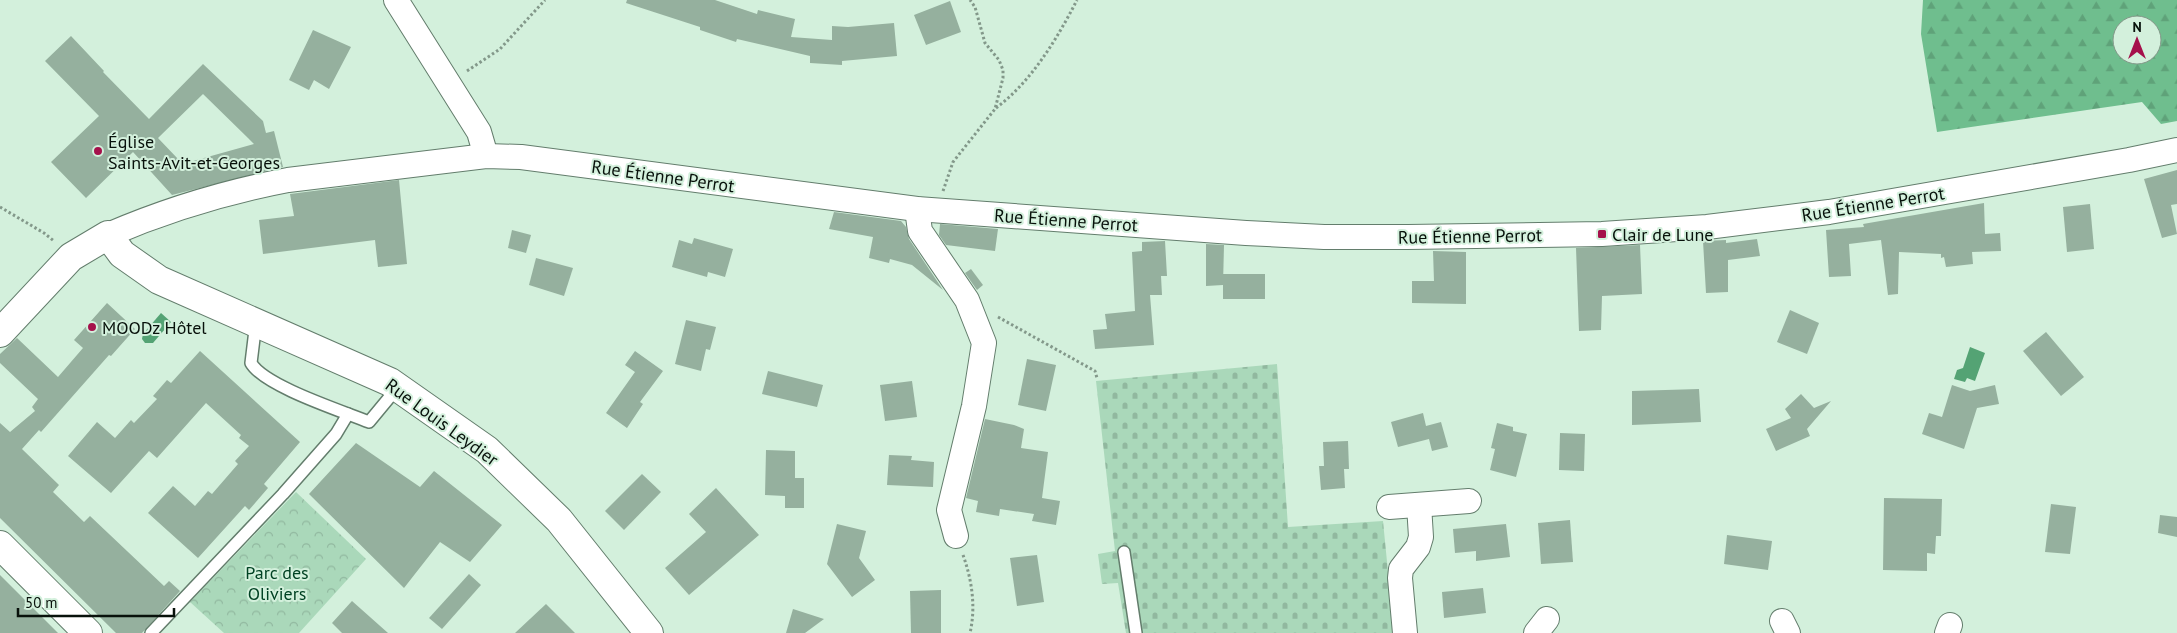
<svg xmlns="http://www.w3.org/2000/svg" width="2177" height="633" font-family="'PT Sans',sans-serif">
	<defs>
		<pattern id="forest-firs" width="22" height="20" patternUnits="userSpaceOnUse" patternTransform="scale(1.25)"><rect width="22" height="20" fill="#6fbe8e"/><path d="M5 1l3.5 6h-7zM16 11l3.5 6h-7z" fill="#5fa279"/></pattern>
		<pattern id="cemetery-stones" width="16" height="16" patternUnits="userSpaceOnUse" patternTransform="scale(1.25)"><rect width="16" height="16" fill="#aad8ba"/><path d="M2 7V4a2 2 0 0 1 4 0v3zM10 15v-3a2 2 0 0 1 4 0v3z" fill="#91b89f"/></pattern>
		<pattern id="park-crowns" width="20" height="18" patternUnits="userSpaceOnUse" patternTransform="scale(1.25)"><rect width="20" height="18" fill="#aad8ba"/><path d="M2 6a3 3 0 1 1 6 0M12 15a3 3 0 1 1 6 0" fill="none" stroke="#91b89f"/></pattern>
	</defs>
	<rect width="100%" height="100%" fill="#d3f0dc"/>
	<path fill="url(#forest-firs)" fill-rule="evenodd" d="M1923 0H2177V121L2161 124 2142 102 1937 132 1921 34ZM2122 25H2152V55H2122Z"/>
	<path fill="url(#cemetery-stones)" d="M1277 364 1288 527 1383 521 1394 633H1126L1118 583 1102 584 1098 554 1115 551 1096 381Z"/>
	<path fill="url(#park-crowns)" d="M296 492 366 559 299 633H224L190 602Z"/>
	<g fill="#54a374">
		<path d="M161 313 171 322 153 343H145L142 339 143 334Z"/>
		<path d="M1970 347 1985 353 1975 381 1967 378 1965 382 1954 379 1957 370 1963 368Z"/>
	</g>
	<g fill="#95b09e" fill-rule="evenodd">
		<path d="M627 0H715L757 14 758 10 795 19 791 37 832 40V26L848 27 894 23 897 56 842 61V65L810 63V56L737 39 736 42 700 30V27L626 3Z"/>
		<path d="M950 1 961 32 926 45 914 15Z"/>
		<path d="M313 30 351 47 329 89 314 80 309 90 289 80Z"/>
		<path d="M71 36 104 71 103 72 149 119 203 64 263 121 266 133 274 131 283 167 172 195 133 152 86 198 51 162 99 116 45 61ZM203 94 248 138 254 144 186 163 178 159 158 138Z"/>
		<path d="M2177 170V204L2171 205 2177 234 2162 238 2144 179Z"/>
		<path d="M399 180 407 264 378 267 375 240 263 254 259 220 294 216 290 194Z"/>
		<path d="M1984 203 1985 234 2000 233 2001 251 1972 252 1973 264 1946 267 1944 257 1941 258V254L1899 252 1898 294 1888 295 1881 240 1849 244 1851 276 1829 277 1826 230 1864 227 1863 224Z"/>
		<path d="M2090 204 2094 249 2067 252 2063 207Z"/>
		<path d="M834 212 901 221 906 227 909 239 943 290 912 265 890 259 889 263 869 258 873 237 829 229Z"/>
		<path d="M940 224 998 229 995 251 946 245 939 235Z"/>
		<path d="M512 230 531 235 526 253 508 248Z"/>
		<path d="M694 238 733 249 725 277 708 272 707 277 672 267 679 240 692 244Z"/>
		<path d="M1757 239 1760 256 1728 260V292L1706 293 1703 241 1726 240V243Z"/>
		<path d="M1165 241 1167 276H1161L1162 295H1150L1154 345 1095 349 1093 330 1107 329 1105 314 1135 311 1132 252 1142 251V242Z"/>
		<path d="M1206 244 1224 245 1223 285 1206 286Z"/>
		<path d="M1640 245 1642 294 1602 296 1601 330 1579 331 1576 248Z"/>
		<path d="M1433 251 1466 252V304L1412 303V281H1434Z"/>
		<path d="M536 258 573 268 564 296 529 285Z"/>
		<path d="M971 269 983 285 977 290 965 273Z"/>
		<rect x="1223" y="274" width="42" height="25"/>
		<path d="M107 303 135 329 111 356 109 355 41 432 39 430 22 449 59 485 53 492 84 522 90 516 164 586 169 581 180 591 142 633H116L0 518V423L10 432 35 411 32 407 38 399 0 363V354L17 338 58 377 83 348 74 340Z"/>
		<path d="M1790 310 1819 323 1807 354 1777 342Z"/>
		<path d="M686 320 716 327 710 350 706 349 701 371 675 364Z"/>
		<path d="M2046 332 2084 377 2061 396 2023 351Z"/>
		<path d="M200 351 300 442 264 484 268 488 249 510 245 506 198 558 148 513 173 486 195 506 208 491 212 494 238 464 235 461 249 446 239 438 241 435 206 403 157 458 149 451 111 493 68 456 97 422 115 438 131 420 134 423 157 399 153 396 167 380 171 383Z"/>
		<path d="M635 351 663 371 640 402 643 404 627 428 606 413 635 372 625 365Z"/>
		<path d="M1027 359 1056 365 1046 411 1018 405Z"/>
		<path d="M768 371 823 385 817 407 762 394Z"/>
		<path d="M912 381 917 417 885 421 880 385Z"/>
		<path d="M1952 385 1970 391 1995 385 1999 404 1977 408 1964 449 1922 434 1929 413 1942 417Z"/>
		<path d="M1699 389 1701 422 1632 425V391Z"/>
		<path d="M1801 394 1814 408 1831 401 1807 429 1810 436 1776 451 1766 429 1791 418 1785 409Z"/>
		<path d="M1423 413 1426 426 1441 422 1448 447 1432 451 1429 439 1398 447 1391 422Z"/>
		<path d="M985 419 1014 425 1024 429 1021 448 1048 452 1042 498 1060 501 1056 525 1032 521 1034 514 1000 509 999 516 976 512 978 501 966 498Z"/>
		<path d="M1497 423 1513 427V431L1527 434 1516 477 1490 470 1495 449 1491 448Z"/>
		<path d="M1560 433 1585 434 1584 471 1559 470Z"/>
		<path d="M1348 441 1349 469H1344L1345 488 1321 490 1319 466H1324L1323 442Z"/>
		<path d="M356 443 420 487 434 471 502 525 470 562 440 542 404 588 309 494Z"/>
		<path d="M766 450 795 451V478H804V508H785V496L765 495Z"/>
		<path d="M889 455 912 456 911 460 934 462 933 487 887 485Z"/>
		<path d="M642 474 661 492 624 530 605 511Z"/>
		<path d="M716 488 759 535 689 595 665 568 706 532 689 514Z"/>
		<path d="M1884 498 1942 499 1941 536H1936L1935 554 1927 553V571L1883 570Z"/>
		<path d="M2051 504 2076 507 2070 554 2045 552Z"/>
		<path d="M2160 515 2177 517V537L2158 533Z"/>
		<path d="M1570 520 1573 562 1541 564 1538 523Z"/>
		<path d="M837 524 866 531 859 558 875 580 852 597 827 564Z"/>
		<path d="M1506 524 1510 557 1476 561V551L1455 553 1453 529Z"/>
		<path d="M1727 535 1772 541 1768 570 1724 564Z"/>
		<path d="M1037 555 1044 602 1017 606 1010 558Z"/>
		<path d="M469 574 481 585 442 629 429 618Z"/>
		<path d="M0 575 58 633H0Z"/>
		<path d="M1483 588 1486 613 1444 618 1442 592Z"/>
		<path d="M941 590V633H911L910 591Z"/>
		<path d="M352 601 388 633H342L332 623Z"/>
		<path d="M546 604 575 633H515Z"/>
		<path d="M793 609 824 619 805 633H786Z"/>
	</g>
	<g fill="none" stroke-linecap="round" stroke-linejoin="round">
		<g stroke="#637d6c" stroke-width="14">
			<g id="service">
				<path d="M256 322 251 363C264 386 342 411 369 422L398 387"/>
				<path d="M1124 552 1136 633"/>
				<path d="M151 633 283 494 336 434 348 414"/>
			</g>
		</g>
		<g stroke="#637d6c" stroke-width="26">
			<g id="minor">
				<path d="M396 0 479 132 486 156"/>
				<path d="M917 209 920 231 967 300 984 343 974 406 949 510 956 536"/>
				<path d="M108 235C166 210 225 192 288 180L486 156 521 157 917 209 1246 233 1324 237H1408L1602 234 1707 227 1829 212 2129 160 2177 150"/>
				<path d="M1389 507 1469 501"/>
				<path d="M1782 621 1788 633"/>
				<path d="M1405 633 1400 578 1401 569 1418 547 1421 537 1419 505"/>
				<path d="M1536 633 1547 619"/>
				<path d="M1947 633 1950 625"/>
			</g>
		</g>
		<g stroke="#637d6c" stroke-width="30">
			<path id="tertiary" d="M0 333 71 257 108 235 122 254 159 280 390 382 487 450 559 520 649 633"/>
		</g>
		<g stroke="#637d6c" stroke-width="30">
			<path id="secondary" d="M0 545 88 633"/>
		</g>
		<g stroke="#83988a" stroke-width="3" stroke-dasharray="2.5 2.5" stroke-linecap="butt">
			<path d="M467 71 500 49 545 0"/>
			<path d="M996 108C1031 82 1057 39 1077 0"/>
			<path d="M943 191 953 162 995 109 1003 78V70L999 60 985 43 975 7 970 0"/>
			<path d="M0 207 44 233 54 241"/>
			<path d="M998 317 1095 371 1097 378"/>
			<path d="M963 555C972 580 976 607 970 633"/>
		</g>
		<use href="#service" stroke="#fff" stroke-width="11"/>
		<use href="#minor" stroke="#fff" stroke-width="24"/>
		<use href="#tertiary" stroke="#fff" stroke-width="28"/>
		<use href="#secondary" stroke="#fff" stroke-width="28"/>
	</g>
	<g fill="#a5104b" stroke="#d3f0dc" stroke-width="2">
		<circle cx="98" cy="151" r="5"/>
		<rect x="1597" y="229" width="10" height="10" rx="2.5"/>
		<circle cx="92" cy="327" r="5"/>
	</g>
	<g text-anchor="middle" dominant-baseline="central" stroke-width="4" stroke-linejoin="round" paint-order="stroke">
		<g font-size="18" fill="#08110b" stroke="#d3f0dc" text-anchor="start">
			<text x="108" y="141">Église<tspan x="108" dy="21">Saints-Avit-et-Georges</tspan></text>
			<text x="1612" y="234">Clair de Lune</text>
			<text x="102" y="327">MOODz Hôtel</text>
		</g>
		<g font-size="18" fill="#08110b" stroke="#d3f0dc">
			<text transform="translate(663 176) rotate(8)">Rue Étienne Perrot</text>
			<text transform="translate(1873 204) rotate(-9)">Rue Étienne Perrot</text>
			<text transform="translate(1066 220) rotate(4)">Rue Étienne Perrot</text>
			<text transform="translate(1470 236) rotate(-1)">Rue Étienne Perrot</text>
			<text transform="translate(442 422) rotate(36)">Rue Louis Leydier</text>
		</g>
		<g font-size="18" fill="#004223" stroke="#d3f0dc">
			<text x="277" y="572">Parc des<tspan x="277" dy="21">Oliviers</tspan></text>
		</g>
	</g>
	<g transform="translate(2137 40)"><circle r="24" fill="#d3f0dc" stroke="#829788"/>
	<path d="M0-4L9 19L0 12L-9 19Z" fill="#a5104b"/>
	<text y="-8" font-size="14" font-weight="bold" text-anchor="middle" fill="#08110b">N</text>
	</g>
	<path d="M18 608v8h156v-8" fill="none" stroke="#08110b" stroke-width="2.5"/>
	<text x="25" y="608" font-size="15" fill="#08110b" stroke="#d3f0dc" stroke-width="4" paint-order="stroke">50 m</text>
</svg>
